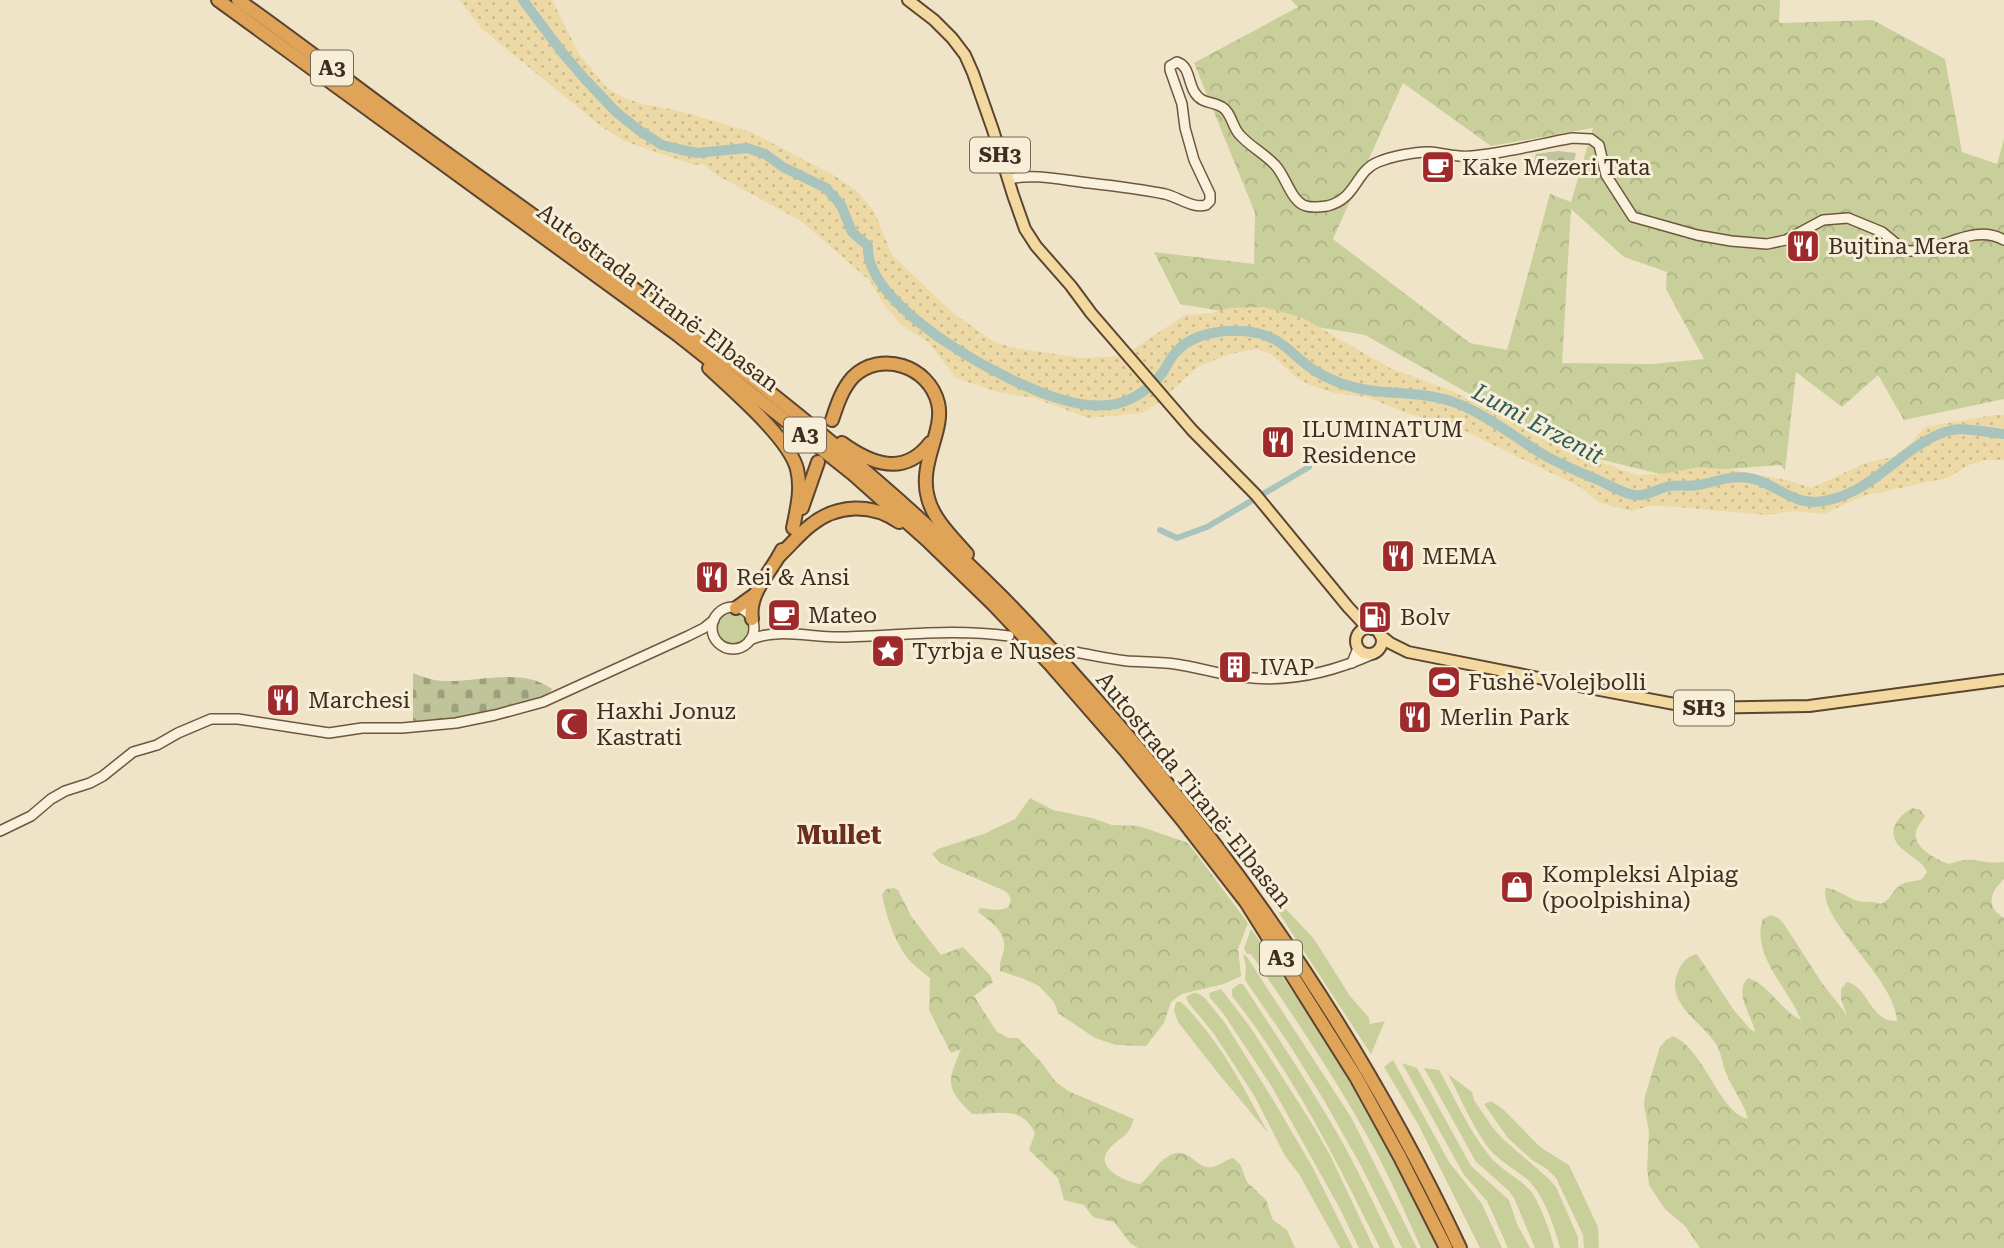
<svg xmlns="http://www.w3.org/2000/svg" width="2004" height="1248" font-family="'Roboto Serif',serif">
	<defs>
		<pattern id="forest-crowns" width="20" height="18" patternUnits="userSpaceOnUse" patternTransform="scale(1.75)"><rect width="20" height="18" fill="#c9cf9b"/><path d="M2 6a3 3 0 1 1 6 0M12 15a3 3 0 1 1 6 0" fill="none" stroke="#aeb285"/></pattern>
		<pattern id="sand-dots" width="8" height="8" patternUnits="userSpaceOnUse" patternTransform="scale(1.75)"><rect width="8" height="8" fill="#ecd9a5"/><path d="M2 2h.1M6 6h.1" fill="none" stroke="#cbbb8e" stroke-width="1.8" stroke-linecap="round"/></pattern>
		<pattern id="cemetery-stones" width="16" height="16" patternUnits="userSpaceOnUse" patternTransform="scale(1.75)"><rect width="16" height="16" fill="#bfc49a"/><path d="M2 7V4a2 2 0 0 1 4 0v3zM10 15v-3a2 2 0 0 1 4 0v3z" fill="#9ca07d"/></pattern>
	</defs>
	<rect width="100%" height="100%" fill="#f0e4c8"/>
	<g fill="#c9cf9b">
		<circle cx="733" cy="628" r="17"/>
		<path d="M1282 907 1286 909 1314 939 1350 996 1369 1018 1370 1024 1385 1021 1371 1054 1279 913 1278 909Z"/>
		<path d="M1251 929 1278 967 1277 969C1338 1057 1394 1149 1437 1248H1421C1406 1215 1392 1182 1375 1150 1338 1082 1295 1018 1251 954H1247L1244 949Z"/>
		<path d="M1243 954 1247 957 1351 1117 1417 1248H1402L1361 1166 1325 1102 1287 1041 1245 980 1246 967Z"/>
		<path d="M1239 984H1243C1278 1038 1314 1091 1345 1147 1363 1180 1379 1214 1395 1248H1380C1336 1160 1293 1073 1232 996V989Z"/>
		<path d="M1221 989 1251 1028 1311 1122 1330 1155 1374 1248H1359L1339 1207 1272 1087 1223 1013 1210 998 1209 993Z"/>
		<path d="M1193 993H1197L1204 997 1225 1023 1272 1098 1312 1166 1353 1248H1340L1299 1174 1285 1156 1255 1097 1214 1034 1188 1002 1186 997Z"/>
		<path d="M1176 1002H1181C1219 1039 1243 1086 1268 1133L1218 1073 1178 1022 1174 1010Z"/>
		<path d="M1393 1060 1449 1162 1482 1204 1502 1248H1480L1418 1124 1384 1067Z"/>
		<path d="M1402 1063 1417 1068 1471 1166 1509 1200 1517 1224 1530 1248H1508L1487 1201 1464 1175Z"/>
		<path d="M1424 1068 1439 1070C1455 1098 1468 1129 1488 1154 1499 1169 1516 1176 1529 1189 1538 1198 1552 1235 1554 1248H1535L1514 1198 1509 1191 1476 1162Z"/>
		<path d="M1448 1074 1472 1092 1474 1100 1493 1128 1504 1140 1548 1178 1556 1187 1578 1237V1248H1560C1555 1228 1544 1195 1528 1180 1516 1170 1501 1162 1490 1150 1473 1128 1461 1099 1448 1074Z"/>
		<path d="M1491 1101 1504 1110 1540 1147 1569 1165 1598 1227 1599 1248H1584L1583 1235 1556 1178 1547 1169 1532 1160 1507 1137 1484 1104Z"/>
	</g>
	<g fill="url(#forest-crowns)" fill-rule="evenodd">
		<path d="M1291 0H1780L1779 23 1873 20 1945 59 1962 152 1997 164 2004 139V399L1904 420 1878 375 1842 407 1796 372 1785 471 1781 465 1660 474 1574 453 1365 335 1180 304 1154 252 1254 264 1255 213 1194 63 1298 7ZM1403 83 1491 146 1593 128 1571 202 1550 194 1507 350 1470 343 1333 239ZM1571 209 1624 257 1667 272 1666 289 1704 359 1652 364 1562 363Z"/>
		<path d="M1030 798 1053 810 1092 818 1112 825 1139 826 1188 843 1248 923 1238 949 1241 976 1224 984 1182 994 1171 1002 1164 1023 1146 1046 1116 1045 1095 1038 1058 1013 1054 1002 1039 986 1024 979 1000 971C999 964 1001 961 1003 954 1009 933 992 923 978 912L980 908 998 910 1007 908C1013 902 1011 896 1005 891L940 863 932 854 938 849 986 833 1015 819Z"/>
		<path d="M1912 808 1920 810 1925 816C1922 821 1917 827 1916 832 1912 847 1937 860 1949 864 1974 854 1981 865 2004 862V879C1990 893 1985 906 2004 918V1248H1700L1685 1226 1665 1209 1654 1193 1649 1185 1647 1168 1649 1132 1644 1105 1645 1096 1660 1047 1666 1040 1673 1036C1705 1050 1718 1111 1748 1119 1744 1103 1733 1090 1727 1075 1722 1065 1722 1054 1716 1044 1702 1022 1664 1003 1678 972 1682 962 1686 957 1697 954L1733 1009 1750 1029 1755 1032C1752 1015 1733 993 1748 978 1770 985 1780 1010 1801 1020 1789 989 1750 954 1763 919L1771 915 1778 918 1784 924 1822 983 1847 1015 1841 999V989L1847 982C1869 987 1870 1022 1897 1021 1895 977 1817 920 1826 888 1841 890 1845 897 1858 901 1867 903 1872 900 1880 904 1890 901 1890 894 1898 887 1904 881 1914 882 1922 879L1927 872C1921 856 1889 850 1894 829 1896 819 1904 813 1912 808Z"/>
		<path d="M894 888 898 890 911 916 941 955 963 947 990 975 993 982 974 996 997 1032 1009 1038H1018L1042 1063 1055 1081 1068 1091 1134 1119C1132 1124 1130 1131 1126 1134 1120 1140 1110 1145 1106 1154 1098 1170 1129 1183 1140 1184 1151 1176 1156 1164 1167 1157 1187 1144 1193 1165 1207 1167 1216 1169 1224 1160 1233 1158L1240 1164 1247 1182 1266 1200 1273 1220 1287 1230 1295 1248H1138L1131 1244 1114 1222 1096 1218 1092 1216 1084 1205 1064 1200 1058 1178 1029 1150 1035 1133C1021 1104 997 1115 972 1114 945 1087 947 1083 961 1049L951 1053 929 1010 930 978C924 973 917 968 912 963 896 947 887 918 882 895L886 889Z"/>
	</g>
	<path fill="url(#sand-dots)" d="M459 0H552L579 54 608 89 624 98 642 104 676 110 751 132 835 176 857 191 874 211 892 255 953 313 993 341 1010 347 1081 358 1123 356 1185 315 1212 313 1228 308 1264 307 1303 318 1390 368 1452 391 1566 450 1637 475 1663 474 1698 467 1733 470 1786 480 1812 488 1865 463 1893 457 1907 447 1925 427 1994 415H2004V460H1984L1969 465 1947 478 1863 496 1824 514 1792 511 1767 515 1667 506H1649L1632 511 1600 503 1580 487 1461 429 1404 412 1367 397 1334 393 1310 385 1296 377 1271 354 1255 349 1230 354 1199 366 1158 403 1142 413 1089 418 1034 398 998 392 956 378 928 342 900 324 884 304 870 281 801 221 715 174 703 164 694 165 624 141 602 127 482 29Z"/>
	<g fill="url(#cemetery-stones)">
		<path d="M1558 151 1576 153 1571 176 1564 177 1533 167 1536 154Z"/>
		<path d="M413 673C423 677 433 681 445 681 480 682 522 667 552 689 545 702 481 716 463 719 447 722 429 722 413 723Z"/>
	</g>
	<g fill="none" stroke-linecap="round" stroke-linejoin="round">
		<path stroke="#a9c4bc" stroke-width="6" d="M1160 530 1177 538 1207 527 1309 467"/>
		<path stroke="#a9c4bc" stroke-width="10" d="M523 0 561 51 584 78 616 112 640 131 662 145 678 149 697 153 747 148 765 154 783 167 826 188 841 205 852 232 868 246C864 308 1012 387 1064 400 1080 405 1100 407 1116 404 1134 400 1152 387 1163 372 1168 364 1171 356 1178 350 1196 331 1232 328 1257 333 1283 339 1291 354 1311 368 1320 375 1330 379 1340 383 1380 398 1422 388 1461 405 1489 417 1514 436 1539 452 1558 464 1578 471 1598 480 1610 485 1622 493 1634 495 1646 497 1655 490 1666 487 1676 484 1687 487 1698 485 1716 482 1730 475 1749 478 1774 482 1790 503 1815 502 1872 499 1902 442 1952 430 1966 427 1990 433 2004 434"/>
		<path stroke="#ccc0a6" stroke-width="9" stroke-dasharray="9 4.5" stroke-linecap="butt" d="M1049 645 1074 652"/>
		<g stroke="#6f573f" stroke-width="12">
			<g id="secondary">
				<path d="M1008 179C1035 173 1062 180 1089 183 1115 186 1140 189 1165 194 1178 197 1193 209 1206 205L1210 201V194L1194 160 1185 128 1182 104 1170 70V66L1177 62C1190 66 1188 83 1195 93 1202 104 1212 101 1222 107 1231 112 1232 126 1239 134 1249 146 1264 153 1275 165 1286 176 1291 202 1306 206 1313 208 1320 207 1327 206 1357 199 1355 171 1378 162 1390 157 1417 151 1430 152 1444 153 1458 158 1472 156 1506 153 1539 144 1572 138L1591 139 1599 145 1606 175 1633 217 1697 235 1731 241 1767 244 1786 240 1823 220 1848 218 1882 232 1899 246 1908 251C1941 253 1972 222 2004 240"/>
				<circle cx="733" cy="628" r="21"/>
				<path d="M750 640C776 627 813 638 841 637 900 636 950 628 1009 636"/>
				<path d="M1074 652C1092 655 1109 659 1127 661 1143 662 1159 662 1175 664 1198 667 1220 675 1243 677 1288 683 1333 672 1373 654"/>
				<path d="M1352 663 1358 648"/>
				<path d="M0 831 31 816 51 799 65 791 90 783 103 776 133 752 157 745 178 733 211 719H238L329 733 362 728H402L456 723 495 715 543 702 688 636 704 628 714 620"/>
			</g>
		</g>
		<g stroke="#5b4430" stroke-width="14">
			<g id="primary">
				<path d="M908 0 934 20 952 38 965 55 973 73 993 130 1013 195 1025 229 1036 246 1071 286 1091 313 1192 430 1256 495 1348 607 1362 622 1372 629"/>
				<circle cx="1369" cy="641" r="13"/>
				<path d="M1380 635 1390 643 1408 652 1589 688 1696 708 1809 706 2004 680"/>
			</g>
		</g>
		<g stroke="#5b4430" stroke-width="16">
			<g id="highway">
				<path d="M218 0 678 335 853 474 927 540 994 605 1050 664 1125 750 1184 822 1246 902 1356 1077 1400 1157 1446 1248"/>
				<path d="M238 0C313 53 385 110 460 163 647 297 838 433 1001 596 1041 636 1078 679 1115 721 1253 881 1370 1056 1460 1248"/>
				<path d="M709 368C733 391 789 438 797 469 802 489 797 508 793 528"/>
				<path d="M832 420C837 405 842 389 853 377 881 350 929 366 938 403 945 431 918 463 928 498 933 519 953 538 967 554"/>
				<path d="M842 443C871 464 904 477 930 443"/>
				<path d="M802 508 818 462"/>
				<path d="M779 556C790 546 799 534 811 525 837 504 872 503 899 522"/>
				<path d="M736 608 754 595"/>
				<path d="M752 619C748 592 771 573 782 550"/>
			</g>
		</g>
		<use href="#secondary" stroke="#faf1dc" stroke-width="9"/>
		<use href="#primary" stroke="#f3d9a0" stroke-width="10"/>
		<use href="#highway" stroke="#e0a458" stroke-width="12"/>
	</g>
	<defs>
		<g id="cafe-square" transform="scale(1.75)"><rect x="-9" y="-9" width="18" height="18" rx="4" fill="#9e2a2b" stroke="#f7eed8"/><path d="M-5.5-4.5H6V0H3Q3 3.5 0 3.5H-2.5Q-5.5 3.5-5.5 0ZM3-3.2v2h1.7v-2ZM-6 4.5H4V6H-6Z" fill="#fff"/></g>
		<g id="restaurant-square" transform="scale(1.75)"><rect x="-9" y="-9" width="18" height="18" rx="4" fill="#9e2a2b" stroke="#f7eed8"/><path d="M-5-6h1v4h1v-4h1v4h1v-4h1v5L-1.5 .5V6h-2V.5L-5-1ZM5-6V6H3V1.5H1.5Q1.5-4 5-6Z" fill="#fff"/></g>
		<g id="fuel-square" transform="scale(1.75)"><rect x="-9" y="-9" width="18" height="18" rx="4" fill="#9e2a2b" stroke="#f7eed8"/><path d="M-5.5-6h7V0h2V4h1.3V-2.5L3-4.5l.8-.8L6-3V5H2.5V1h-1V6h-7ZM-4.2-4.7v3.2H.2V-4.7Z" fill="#fff"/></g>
		<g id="sight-square" transform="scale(1.75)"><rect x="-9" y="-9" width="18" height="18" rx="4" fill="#9e2a2b" stroke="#f7eed8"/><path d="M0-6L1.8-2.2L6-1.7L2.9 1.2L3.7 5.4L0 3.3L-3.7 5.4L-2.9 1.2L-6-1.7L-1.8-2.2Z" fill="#fff"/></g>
		<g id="building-square" transform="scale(1.75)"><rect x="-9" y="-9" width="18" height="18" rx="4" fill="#9e2a2b" stroke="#f7eed8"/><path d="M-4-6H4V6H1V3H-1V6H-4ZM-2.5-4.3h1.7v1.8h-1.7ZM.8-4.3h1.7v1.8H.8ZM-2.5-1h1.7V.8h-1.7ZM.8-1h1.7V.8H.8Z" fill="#fff"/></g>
		<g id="stadium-square" transform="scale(1.75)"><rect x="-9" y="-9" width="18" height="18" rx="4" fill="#9e2a2b" stroke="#f7eed8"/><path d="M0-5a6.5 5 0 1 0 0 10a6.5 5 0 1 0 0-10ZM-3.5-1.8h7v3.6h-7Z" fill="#fff"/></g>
		<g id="mosque-square" transform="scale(1.75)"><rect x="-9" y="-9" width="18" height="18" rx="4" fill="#9e2a2b" stroke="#f7eed8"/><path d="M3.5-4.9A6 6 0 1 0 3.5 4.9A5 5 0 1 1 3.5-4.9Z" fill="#fff"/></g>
		<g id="shop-square" transform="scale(1.75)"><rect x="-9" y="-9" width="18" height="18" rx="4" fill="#9e2a2b" stroke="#f7eed8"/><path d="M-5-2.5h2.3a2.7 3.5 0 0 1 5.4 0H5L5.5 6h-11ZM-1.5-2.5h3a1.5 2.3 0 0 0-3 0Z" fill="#fff"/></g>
	</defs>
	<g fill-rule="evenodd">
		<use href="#cafe-square" x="1438" y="167"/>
		<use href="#restaurant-square" x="1803" y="246"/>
		<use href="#restaurant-square" x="1278" y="442"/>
		<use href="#restaurant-square" x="1398" y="556"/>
		<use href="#restaurant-square" x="712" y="577"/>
		<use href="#cafe-square" x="784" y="615"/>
		<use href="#fuel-square" x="1375" y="617"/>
		<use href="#sight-square" x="888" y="651"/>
		<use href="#building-square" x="1235" y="667"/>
		<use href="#stadium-square" x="1444" y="682"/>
		<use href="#restaurant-square" x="283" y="700"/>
		<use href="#restaurant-square" x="1415" y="717"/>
		<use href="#mosque-square" x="572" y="724"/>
		<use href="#shop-square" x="1517" y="887"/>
	</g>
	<g text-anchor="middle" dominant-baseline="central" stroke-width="6" stroke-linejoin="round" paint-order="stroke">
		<g fill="#f7eed8" stroke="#756857" stroke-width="2">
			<rect x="311" y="50.5" width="42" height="35" rx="5"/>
			<rect x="970" y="137.5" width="60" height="35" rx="5"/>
			<rect x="784" y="417.5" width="42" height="35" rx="5"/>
			<rect x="1674" y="690.5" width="60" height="35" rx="5"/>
			<rect x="1260" y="940.5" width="42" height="35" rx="5"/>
		</g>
		<g font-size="21" font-weight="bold" fill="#3d2e20">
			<text x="332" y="68">A3</text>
			<text x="1000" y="155">SH3</text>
			<text x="805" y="435">A3</text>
			<text x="1704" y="708">SH3</text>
			<text x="1281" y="958">A3</text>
		</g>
		<g font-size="23" fill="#3d2e20" stroke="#f7eed8" text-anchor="start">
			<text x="1462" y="167">Kake Mezeri Tata</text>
			<text x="1828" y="246">Bujtina Mera</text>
			<text x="1302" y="429">ILUMINATUM<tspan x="1302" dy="26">Residence</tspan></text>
			<text x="1422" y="556">MEMA</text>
			<text x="736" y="577">Rei &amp; Ansi</text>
			<text x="808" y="615">Mateo</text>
			<text x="1400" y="617">Bolv</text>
			<text x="912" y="651">Tyrbja e Nuses</text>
			<text x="1260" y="667">IVAP</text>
			<text x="1468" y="682">Fushë Volejbolli</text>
			<text x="308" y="700">Marchesi</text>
			<text x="596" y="711">Haxhi Jonuz<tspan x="596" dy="26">Kastrati</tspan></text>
			<text x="1440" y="717">Merlin Park</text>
			<text x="1542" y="874">Kompleksi Alpiag<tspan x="1542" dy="26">(poolpishina)</tspan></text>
		</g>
		<g font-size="23" fill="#3d2e20" stroke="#f7eed8">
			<text transform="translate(658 298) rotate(37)">Autostrada Tiranë-Elbasan</text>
			<text transform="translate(1194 790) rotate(51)">Autostrada Tiranë-Elbasan</text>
		</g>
		<g font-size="24" font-style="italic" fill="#2f5d5a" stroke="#f7eed8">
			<text transform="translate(1538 424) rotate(28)">Lumi Erzenit</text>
		</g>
		<g font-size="26" font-weight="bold" fill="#6b2e1e" stroke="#f7eed8">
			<text x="839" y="835">Mullet</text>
		</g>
	</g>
</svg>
